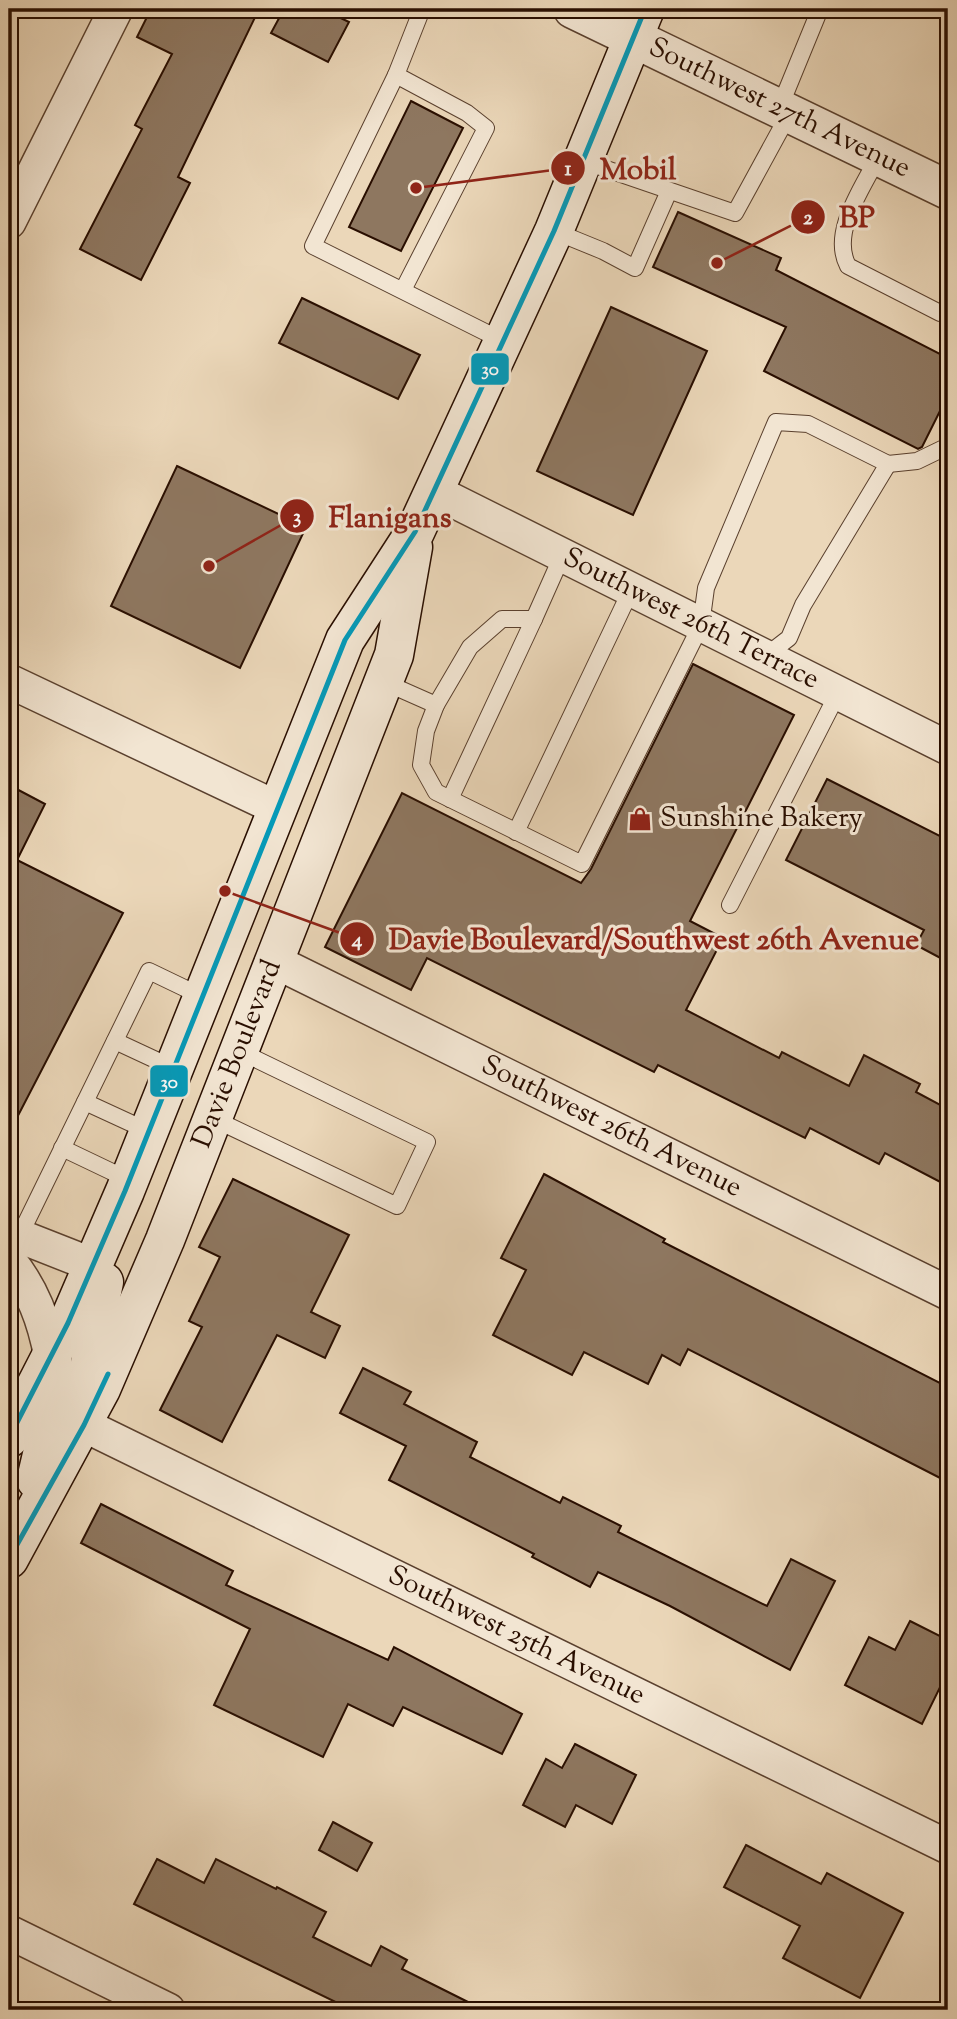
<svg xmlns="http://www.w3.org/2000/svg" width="957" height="2019" font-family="'Sorts Mill Goudy',serif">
	<rect width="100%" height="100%" fill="#ebd7b9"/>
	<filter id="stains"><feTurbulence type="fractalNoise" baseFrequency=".00286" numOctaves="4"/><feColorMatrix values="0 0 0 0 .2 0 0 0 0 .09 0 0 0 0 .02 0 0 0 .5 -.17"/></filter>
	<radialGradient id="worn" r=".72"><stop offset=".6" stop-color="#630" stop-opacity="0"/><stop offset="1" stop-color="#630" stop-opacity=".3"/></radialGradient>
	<g fill="#8e7760" stroke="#290e00" stroke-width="2">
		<path d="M151 9H259L178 177 190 183 141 280 80 249 142 129 135 125 172 54 137 37Z"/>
		<path d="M284 9H322L349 22 328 62 271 33Z"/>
		<path d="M411 101 463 128 401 251 349 227Z"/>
		<path d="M678 212 781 258 776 270 948 358V395L922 447 918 449 764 371 786 327 653 267Z"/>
		<path d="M302 298 420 355 398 399 279 343Z"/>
		<path d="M611 307 707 351 633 515 537 471Z"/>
		<path d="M177 466 306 527 240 668 111 606Z"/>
		<path d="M693 664 794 715 690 921 723 938 686 1010 779 1058 782 1052 849 1086 864 1055 920 1084 916 1092 948 1109V1186L885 1153 879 1164 810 1128 805 1138 658 1065 654 1072 427 958 411 990 325 947 402 793 581 883 591 869Z"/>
		<path d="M827 779 948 840V962L916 945 924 930 786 860Z"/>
		<path d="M9 785 45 804 17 860 123 913 9 1133Z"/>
		<path d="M544 1174 665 1239 663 1242 948 1387V1482L688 1349 680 1365 662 1355 648 1384 584 1352 572 1375 493 1335 526 1270 501 1258Z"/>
		<path d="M233 1179 349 1235 311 1312 340 1326 325 1358 277 1335 222 1442 160 1410 202 1327 189 1321 220 1257 199 1247Z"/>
		<path d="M363 1368 411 1392 404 1404 477 1442 470 1457 560 1503 563 1497 621 1526 618 1532 767 1606 791 1559 835 1581 790 1670 670 1606 598 1572 590 1587 532 1557 534 1554 389 1480 406 1446 340 1413Z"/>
		<path d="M101 1504 233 1571 226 1585 388 1660 394 1647 522 1714 502 1754 403 1707 393 1726 348 1704 323 1757 214 1705 250 1629 81 1543Z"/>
		<path d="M910 1621 948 1640V1671L922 1724 845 1685 869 1637 895 1650Z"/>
		<path d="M575 1744 636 1775 612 1824 576 1805 565 1827 523 1805 546 1759 562 1768Z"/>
		<path d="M333 1822 372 1843 357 1871 319 1850Z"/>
		<path d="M746 1845 821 1884 827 1873 903 1913 860 1998 783 1958 800 1926 724 1887Z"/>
		<path d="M157 1859 204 1883 216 1859 276 1889 277 1887 326 1912 313 1937 371 1966 381 1946 407 1960 402 1969 484 2010H352L134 1904Z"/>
	</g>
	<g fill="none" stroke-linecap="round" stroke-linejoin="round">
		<g stroke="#5a402e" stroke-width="18">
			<g id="service">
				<path d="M396 75 313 246 503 341"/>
				<path d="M779 109 820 9"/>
				<path d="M878 157C863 188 830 232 848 266L940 313H948"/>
				<path d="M583 161 735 213 789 114"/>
				<path d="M554 231 603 251 635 268 669 191"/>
				<path d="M403 290 486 128 467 113 396 75 422 9"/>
				<path d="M888 464 917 461 948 446"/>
				<path d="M562 556 534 619H502L470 647 436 705 426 731 421 765 436 792 582 864 701 625 706 588 776 422 808 424 888 464 803 605 789 638 763 658"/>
				<path d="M384 682 436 705"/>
				<path d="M450 799 534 619"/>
				<path d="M516 832 631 590"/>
				<path d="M730 905 838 693"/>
				<path d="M115 1041 173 1068"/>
				<path d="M85 1102 148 1131"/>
				<path d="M212 1118 397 1206 427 1142 239 1051"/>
				<path d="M62 1148 129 1180"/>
				<path d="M19 1237 149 971 201 996"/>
			</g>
		</g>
		<g stroke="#5a402e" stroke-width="36">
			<g id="minor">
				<path d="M9 222 116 9"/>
				<path id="s1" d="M434 491 948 748"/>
				<path d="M9 681 277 808"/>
				<path id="s2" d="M274 961 948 1293"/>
				<path d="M9 1232 93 1265"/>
				<path d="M9 1260C33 1290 44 1320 51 1357"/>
				<path id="s3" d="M84 1425 948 1847"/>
				<path d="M9 1932 168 2010"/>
			</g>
		</g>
		<g stroke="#5a402e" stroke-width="41">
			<g id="tertiary">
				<path id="s4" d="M573 9 948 190"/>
			</g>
		</g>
		<g stroke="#290e00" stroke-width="41">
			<g id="secondary">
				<path d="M87 1395 92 1341 104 1282"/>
				<path d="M9 1438 68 1323 125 1191 345 640 415 532 554 231 645 9"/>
				<path d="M36 1480 54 1403 52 1360"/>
				<path id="s5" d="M9 1559 101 1389 165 1240 394 655 413 547"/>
			</g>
		</g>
		<use href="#service" stroke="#f2e5d2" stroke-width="16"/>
		<use href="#minor" stroke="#f2e5d2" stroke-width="33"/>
		<use href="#tertiary" stroke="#f2e5d2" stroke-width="38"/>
		<use href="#secondary" stroke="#f2e5d2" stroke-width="38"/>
		<g stroke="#f2e5d2" stroke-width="10">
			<g id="bus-1">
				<path d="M9 1438 68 1323 125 1191 345 640 415 532 554 231 645 9"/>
				<path d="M9 1559 84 1425 108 1374"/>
			</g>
		</g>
		<use href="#bus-1" stroke="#049ab9" stroke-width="5"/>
	</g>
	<defs>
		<g id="shop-bare" transform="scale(1.89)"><path d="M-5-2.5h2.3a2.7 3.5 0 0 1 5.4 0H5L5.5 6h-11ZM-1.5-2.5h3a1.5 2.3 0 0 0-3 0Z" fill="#8f2418" stroke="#f2e5d2" stroke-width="2.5" paint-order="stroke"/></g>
	</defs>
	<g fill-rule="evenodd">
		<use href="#shop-bare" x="640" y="819"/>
	</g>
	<g text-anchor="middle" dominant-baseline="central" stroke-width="6" stroke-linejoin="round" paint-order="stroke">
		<g font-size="28" fill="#290e00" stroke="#f2e5d2">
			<text stroke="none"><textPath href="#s4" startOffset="229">Southwest 27th Avenue</textPath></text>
			<text stroke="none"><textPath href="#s1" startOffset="287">Southwest 26th Terrace</textPath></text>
			<text stroke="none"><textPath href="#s5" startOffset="555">Davie Boulevard</textPath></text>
			<text stroke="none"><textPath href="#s2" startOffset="376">Southwest 26th Avenue</textPath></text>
			<text stroke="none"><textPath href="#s3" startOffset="481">Southwest 25th Avenue</textPath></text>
		</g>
		<g font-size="28" fill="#290e00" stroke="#f2e5d2" text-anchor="start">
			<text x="660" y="819">Sunshine Bakery</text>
		</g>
	</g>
	<path fill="none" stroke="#8f2418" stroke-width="2.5" d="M416 188L568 168M717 263L808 217M209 566L297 516M225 891L357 939"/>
	<g fill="#8f2418" stroke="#f2e5d2" stroke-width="2.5">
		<circle cx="416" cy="188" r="7"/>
		<circle cx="717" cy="263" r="7"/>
		<circle cx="209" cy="566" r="7"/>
		<circle cx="225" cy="891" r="7"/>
		<circle cx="568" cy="168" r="18"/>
		<circle cx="808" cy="217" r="18"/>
		<circle cx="297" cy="516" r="18"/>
		<circle cx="357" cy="939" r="18"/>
	</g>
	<g font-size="21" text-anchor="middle" font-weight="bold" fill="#fff">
		<text x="568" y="175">1</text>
		<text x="808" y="224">2</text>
		<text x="297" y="523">3</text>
		<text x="357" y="946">4</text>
	</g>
	<g font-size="30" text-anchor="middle" font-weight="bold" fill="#8f2418" stroke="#f2e5d2" stroke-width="6" stroke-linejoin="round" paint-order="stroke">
		<text x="638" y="179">Mobil</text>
		<text x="857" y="227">BP</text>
		<text x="390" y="527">Flanigans</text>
		<text x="654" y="949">Davie Boulevard/Southwest 26th Avenue</text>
	</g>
	<g stroke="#f2e5d2" stroke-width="2.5">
		<rect x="470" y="352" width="40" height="34" rx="7" fill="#049ab9"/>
		<rect x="149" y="1064" width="40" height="34" rx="7" fill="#049ab9"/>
	</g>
	<g font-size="19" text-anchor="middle" font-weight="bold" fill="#fff">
		<text x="490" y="375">30</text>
		<text x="169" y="1088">30</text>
	</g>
	<rect width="957" height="2019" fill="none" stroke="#ebd7b9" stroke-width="35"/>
	<rect x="10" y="10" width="936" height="1998" fill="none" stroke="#290e00" stroke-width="3.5"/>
	<rect x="18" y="18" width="922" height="1984" fill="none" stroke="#290e00" stroke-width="2"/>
	<rect width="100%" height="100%" filter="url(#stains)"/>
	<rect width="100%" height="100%" fill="url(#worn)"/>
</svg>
